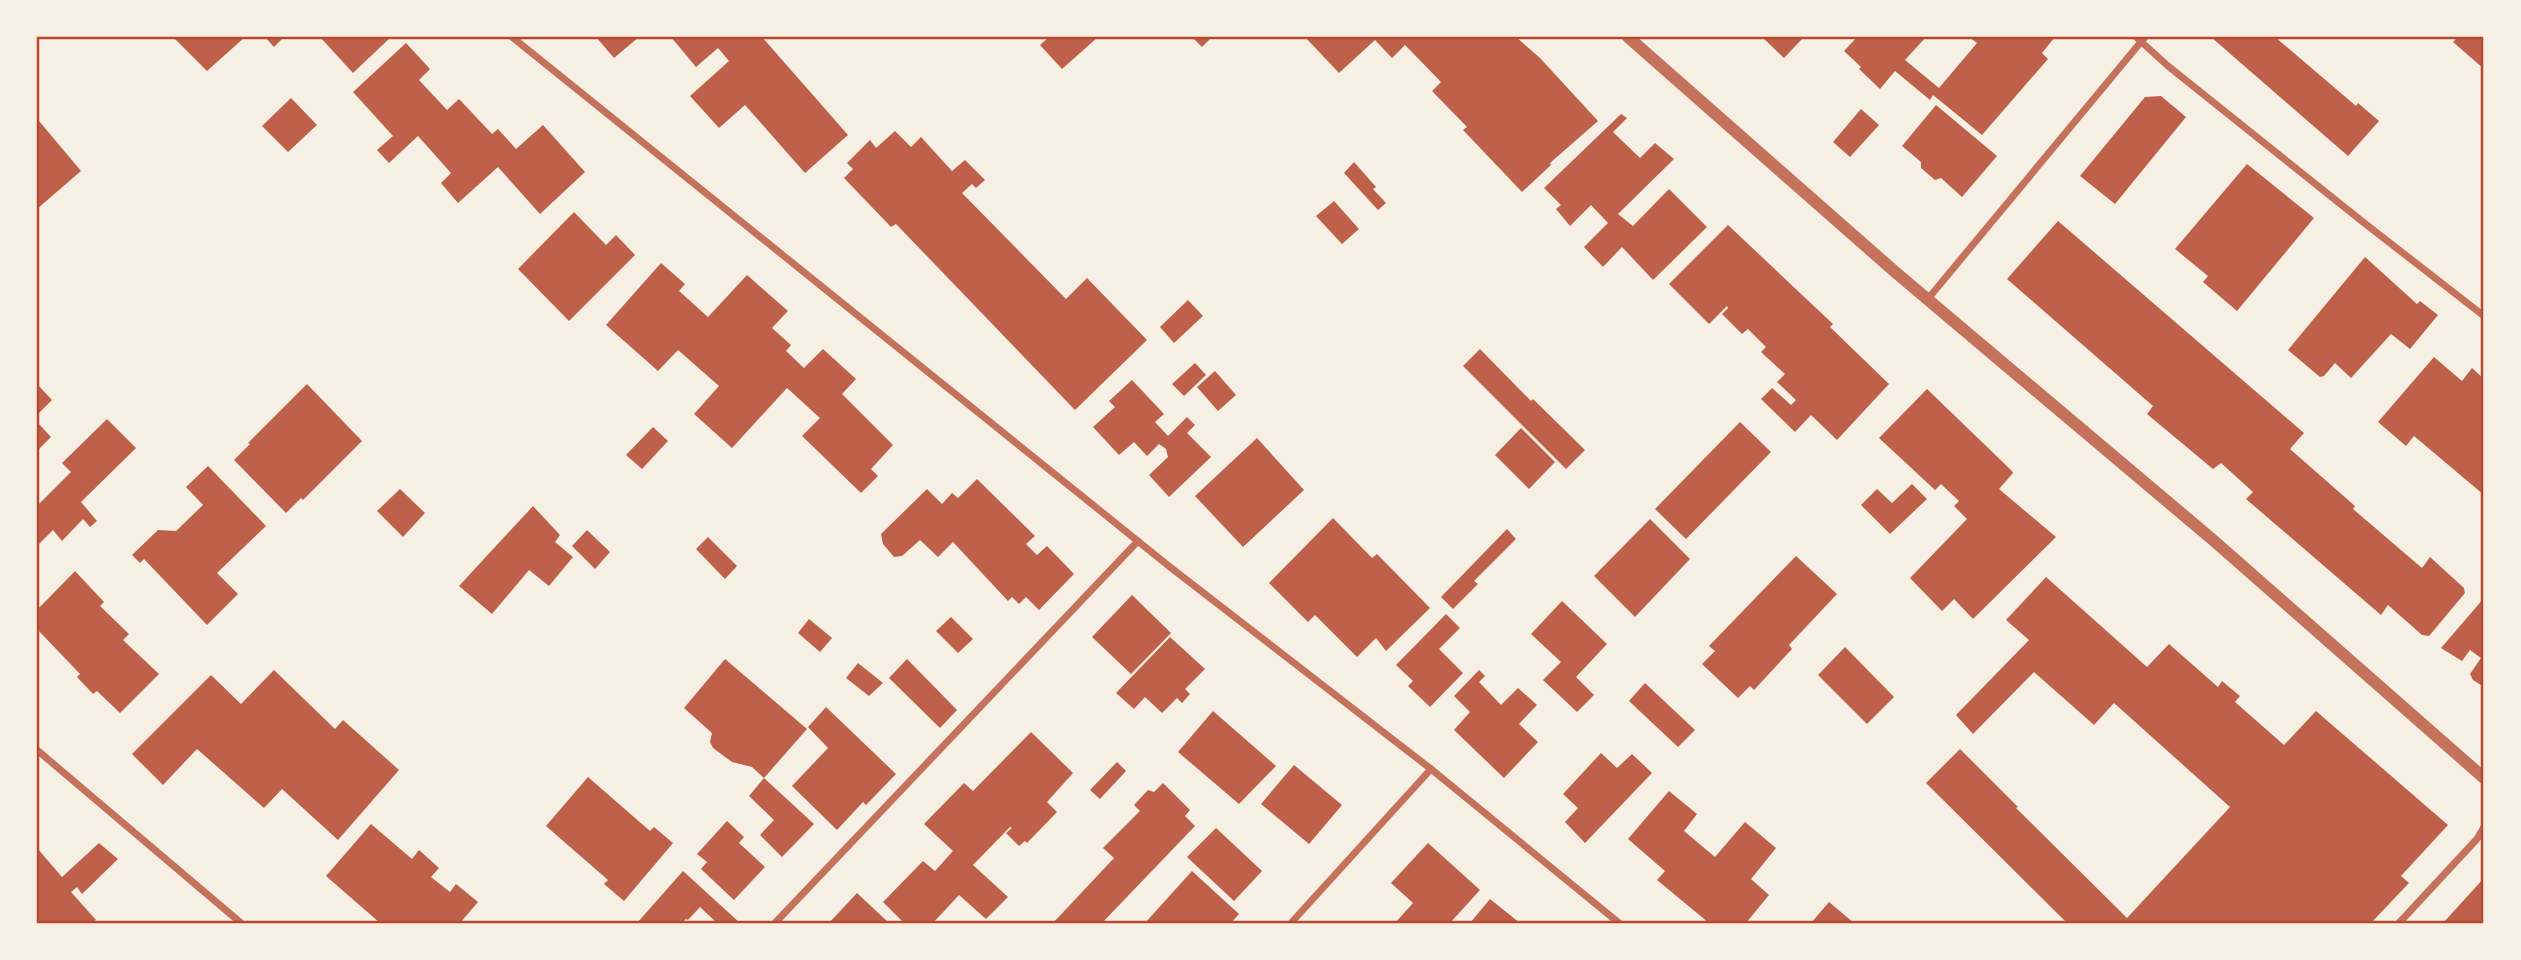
<svg xmlns="http://www.w3.org/2000/svg" width="2521" height="960" font-family="'Roboto Condensed',sans-serif">
	<rect width="100%" height="100%" fill="#f6efe4"/>
	<g fill="#bf614a">
		<path d="M173 37H245L207 71Z"/>
		<path d="M265 37H284L274 47Z"/>
		<path d="M320 37H391L353 73Z"/>
		<path d="M596 37H639L614 58Z"/>
		<path d="M671 37H762L848 135 805 173 745 105 719 128 690 96 729 61 718 48 696 67Z"/>
		<path d="M1049 37H1098L1062 69 1040 45Z"/>
		<path d="M1192 37H1212L1202 47Z"/>
		<path d="M1305 37H1516L1540 58 1598 121 1550 163 1551 165 1522 192 1463 130 1467 127 1432 91 1441 82 1405 45 1392 58 1375 40 1339 73Z"/>
		<path d="M1762 37H1804L1784 58Z"/>
		<path d="M1857 37H1926L1905 60 1939 88 1977 43 1969 37H2055L2042 53 2048 59 1982 135 1933 95 1930 100 1895 71 1880 89 1859 69 1861 67 1844 51Z"/>
		<path d="M2211 37H2275L2356 106 2358 103 2379 121 2348 156Z"/>
		<path d="M2458 37H2484V69L2453 42Z"/>
		<path d="M406 43 430 69 419 80 447 110 459 99 492 134 498 129 516 149 543 125 585 172 540 214 498 167 458 203 441 183 451 173 418 136 389 163 377 150 393 136 353 92Z"/>
		<path d="M2161 96 2186 117 2115 204 2080 176 2145 97Z"/>
		<path d="M291 98 317 125 288 152 262 126Z"/>
		<path d="M1936 105 1997 156 1962 197 1941 178 1935 180 1921 168V162L1902 146Z"/>
		<path d="M1861 109 1879 125 1850 157 1833 142Z"/>
		<path d="M1621 114 1627 118 1613 132 1640 158 1655 143 1674 159 1618 214 1633 226 1669 189 1707 227 1653 280 1622 247 1603 267 1584 247 1608 223 1591 205 1570 226 1556 209 1561 205 1544 188Z"/>
		<path d="M39 121 81 171 37 209V123Z"/>
		<path d="M895 131 911 147 921 137 952 171 965 160 985 180 976 188 972 184 962 193 1066 299 1087 278 1147 340 1075 410 896 224 891 227 844 178 853 169 847 163 870 140 876 148Z"/>
		<path d="M1354 162 1376 187 1373 189 1386 203 1378 210 1344 173Z"/>
		<path d="M2247 164 2314 218 2237 311 2203 282 2208 276 2175 249Z"/>
		<path d="M1334 201 1359 229 1342 244 1316 216Z"/>
		<path d="M574 212 606 245 616 235 635 255 569 321 518 269Z"/>
		<path d="M2058 221 2304 433 2290 449 2355 506 2353 509 2422 568 2430 557 2464 588 2465 593 2429 636 2422 635 2388 605 2381 615 2246 499 2253 492 2221 463 2213 469 2147 414 2153 406 2007 279Z"/>
		<path d="M1728 225 1833 324 1830 327 1889 384 1837 440 1811 415 1795 432 1761 399 1772 388 1791 405 1796 400 1777 382 1785 374 1761 352 1766 347 1748 329 1742 334 1722 314 1728 308 1727 306 1709 324 1669 284Z"/>
		<path d="M2365 257 2417 304 2420 301 2438 315 2410 349 2391 334 2351 378 2335 363 2324 376 2320 377 2288 350Z"/>
		<path d="M661 263 685 284 679 291 708 317 747 275 788 311 772 328 791 345 786 351 804 368 823 349 856 379 842 394 893 445 871 469 878 476 861 493 802 436 820 418 787 388 732 448 694 414 719 386 678 350 658 371 606 325Z"/>
		<path d="M1188 300 1203 316 1174 343 1160 327Z"/>
		<path d="M1480 349 1531 401 1533 399 1585 450 1566 469 1463 366Z"/>
		<path d="M2434 357 2462 381 2472 368 2484 379V495L2414 436 2406 446 2378 422Z"/>
		<path d="M1195 363 1206 375 1184 396 1172 384Z"/>
		<path d="M1215 371 1236 395 1218 411 1197 387Z"/>
		<path d="M1132 380 1164 414 1155 422 1168 436 1187 417 1195 425 1187 433 1211 457 1169 497 1149 475 1168 457 1166 449 1159 444 1147 456 1134 442 1119 455 1093 427 1115 407 1109 401Z"/>
		<path d="M37 384 52 400 37 415Z"/>
		<path d="M307 384 362 441 303 500 301 498 286 513 234 460 250 444 248 443Z"/>
		<path d="M1927 389 2012 471 2013 473 1999 489 2056 537 1973 619 1954 599 1942 611 1910 578 1967 519 1954 506 1959 501 1941 484 1935 490 1879 438Z"/>
		<path d="M107 419 136 448 81 502 97 521 90 527 83 519 62 541 53 530 37 546V506L71 472 62 463Z"/>
		<path d="M37 422 51 437 37 451Z"/>
		<path d="M1740 422 1771 452 1686 539 1655 509Z"/>
		<path d="M653 427 668 441 642 469 626 455Z"/>
		<path d="M1521 428 1555 462 1529 489 1495 455Z"/>
		<path d="M1257 438 1304 490 1243 547 1195 496Z"/>
		<path d="M208 466 266 526 217 573 238 594 207 625 144 559 140 563 132 555 158 530 176 531 203 505 186 487Z"/>
		<path d="M977 479 1035 536 1026 544 1037 555 1047 546 1074 574 1039 610 1026 597 1019 604 1012 597 1008 601 953 542 938 557 920 540 902 556 894 557 883 544 881 534 927 489 942 504 952 493 958 498Z"/>
		<path d="M1912 484 1927 499 1890 534 1861 505 1877 489 1892 503Z"/>
		<path d="M400 489 425 513 403 537 377 511Z"/>
		<path d="M533 506 560 535 555 542 573 557 549 586 529 570 492 614 459 586Z"/>
		<path d="M1333 518 1372 558 1377 554 1430 608 1386 651 1376 638 1357 657 1315 615 1308 622 1269 583Z"/>
		<path d="M1650 519 1690 559 1635 617 1594 576Z"/>
		<path d="M1507 529 1516 539 1474 581 1478 584 1453 609 1441 597Z"/>
		<path d="M587 530 610 552 595 569 572 546Z"/>
		<path d="M708 537 737 566 725 579 696 549Z"/>
		<path d="M1796 556 1837 594 1789 645 1792 649 1754 690 1750 686 1738 698 1702 664 1715 651 1709 646Z"/>
		<path d="M75 571 104 602 100 606 129 634 123 640 159 674 120 713 97 691 93 694 77 677 80 674 37 629V610Z"/>
		<path d="M2046 577 2147 667 2169 644 2218 687 2222 681 2240 696 2235 702 2284 745 2316 711 2448 825 2401 876 2409 883 2371 923H2067L1926 783 1960 749 2018 807 2016 808 2127 918 2230 807 2114 703 2094 725 2034 672 1973 734 1956 715 2029 640 2006 620Z"/>
		<path d="M1132 595 1171 633 1131 674 1092 637Z"/>
		<path d="M2484 598V684L2481 685 2473 680 2470 674 2481 658 2470 650 2462 661 2441 648Z"/>
		<path d="M1562 601 1607 644 1576 677 1594 695 1577 712 1543 680 1561 662 1531 634Z"/>
		<path d="M1446 614 1460 628 1439 649 1463 673 1430 707 1408 686 1413 681 1396 665Z"/>
		<path d="M951 617 973 639 958 653 936 631Z"/>
		<path d="M809 619 832 638 820 652 798 633Z"/>
		<path d="M1170 637 1205 669 1185 689 1190 694 1182 703 1177 698 1162 713 1145 697 1134 709 1116 693Z"/>
		<path d="M1845 647 1894 697 1867 724 1818 675Z"/>
		<path d="M725 659 807 729 764 778 752 767 732 762 713 748 710 742 712 733 684 708Z"/>
		<path d="M907 659 957 710 940 728 889 678Z"/>
		<path d="M858 663 883 683 869 696 846 678Z"/>
		<path d="M274 670 335 729 343 720 399 770 338 840 282 789 264 808 197 749 163 785 132 754 211 675 241 704Z"/>
		<path d="M1479 670 1485 676 1479 682 1501 705 1518 688 1537 705 1519 724 1538 742 1504 778 1454 730 1470 712 1454 696Z"/>
		<path d="M1645 683 1695 730 1678 747 1629 701Z"/>
		<path d="M826 707 896 774 866 805 863 802 837 830 792 786 828 748 808 727Z"/>
		<path d="M1213 711 1276 766 1239 804 1178 752Z"/>
		<path d="M1031 732 1073 773 1047 802 1057 812 1027 843 1025 841 1019 846 1006 833 1012 828 1010 827 973 865 1008 897 986 919 959 895 933 923H904L883 902 923 861 935 871 953 851 924 824 964 783 973 791Z"/>
		<path d="M1601 753 1617 768 1632 754 1652 773 1585 843 1565 822 1578 808 1563 794Z"/>
		<path d="M1117 762 1126 771 1100 799 1090 790Z"/>
		<path d="M1294 765 1342 805 1309 844 1261 804Z"/>
		<path d="M588 777 650 831 654 827 673 843 624 901 604 884 608 880 546 826Z"/>
		<path d="M764 778 814 824 782 857 760 835 774 820 749 796Z"/>
		<path d="M1163 783 1190 810 1185 816 1195 826 1102 923H1053L1114 858 1103 848 1140 811 1134 805 1148 790 1154 792Z"/>
		<path d="M1669 791 1697 814 1684 831 1715 857 1745 822 1776 848 1751 879 1769 895 1746 923H1709L1657 880 1665 871 1628 839Z"/>
		<path d="M727 821 744 837 739 843 765 867 734 900 701 869 707 862 697 854Z"/>
		<path d="M371 824 412 859 419 850 439 868 431 877 450 892 456 884 478 902 460 923H380L326 876Z"/>
		<path d="M1216 828 1262 871 1234 901 1187 857Z"/>
		<path d="M99 843 118 859 82 894 77 887 71 892 96 920 92 923H37V848L62 877Z"/>
		<path d="M1428 843 1480 890 1450 923H1395L1413 903 1391 883Z"/>
		<path d="M683 871 740 923H717L700 907 688 920 686 919 682 923H637Z"/>
		<path d="M1192 871 1239 914 1231 923H1145Z"/>
		<path d="M2484 878V923H2443Z"/>
		<path d="M857 893 889 923H829Z"/>
		<path d="M1490 899 1520 923H1470Z"/>
		<path d="M1829 902 1854 923H1811Z"/>
	</g>
	<g fill="none" stroke-linecap="round" stroke-linejoin="round">
		<g stroke="#c5725c" stroke-width="7">
			<path d="M512 37 1170 567 1431 769 1619 923"/>
			<path d="M2136 37 2168 66 2363 222 2484 316"/>
			<path d="M1927 300 2145 37"/>
			<path d="M37 750 241 923"/>
			<path d="M775 923 1138 541"/>
			<path d="M1291 923 1431 769"/>
			<path d="M2399 923 2477 839 2484 827"/>
		</g>
		<path stroke="#c5725c" stroke-width="12" d="M1628 37 1894 271 2213 540 2484 778"/>
	</g>
	<rect width="2521" height="960" fill="none" stroke="#f6efe4" stroke-width="77"/>
	<rect x="38" y="38" width="2444" height="884" fill="none" stroke="#b5482f" stroke-width="2.5"/>
</svg>
